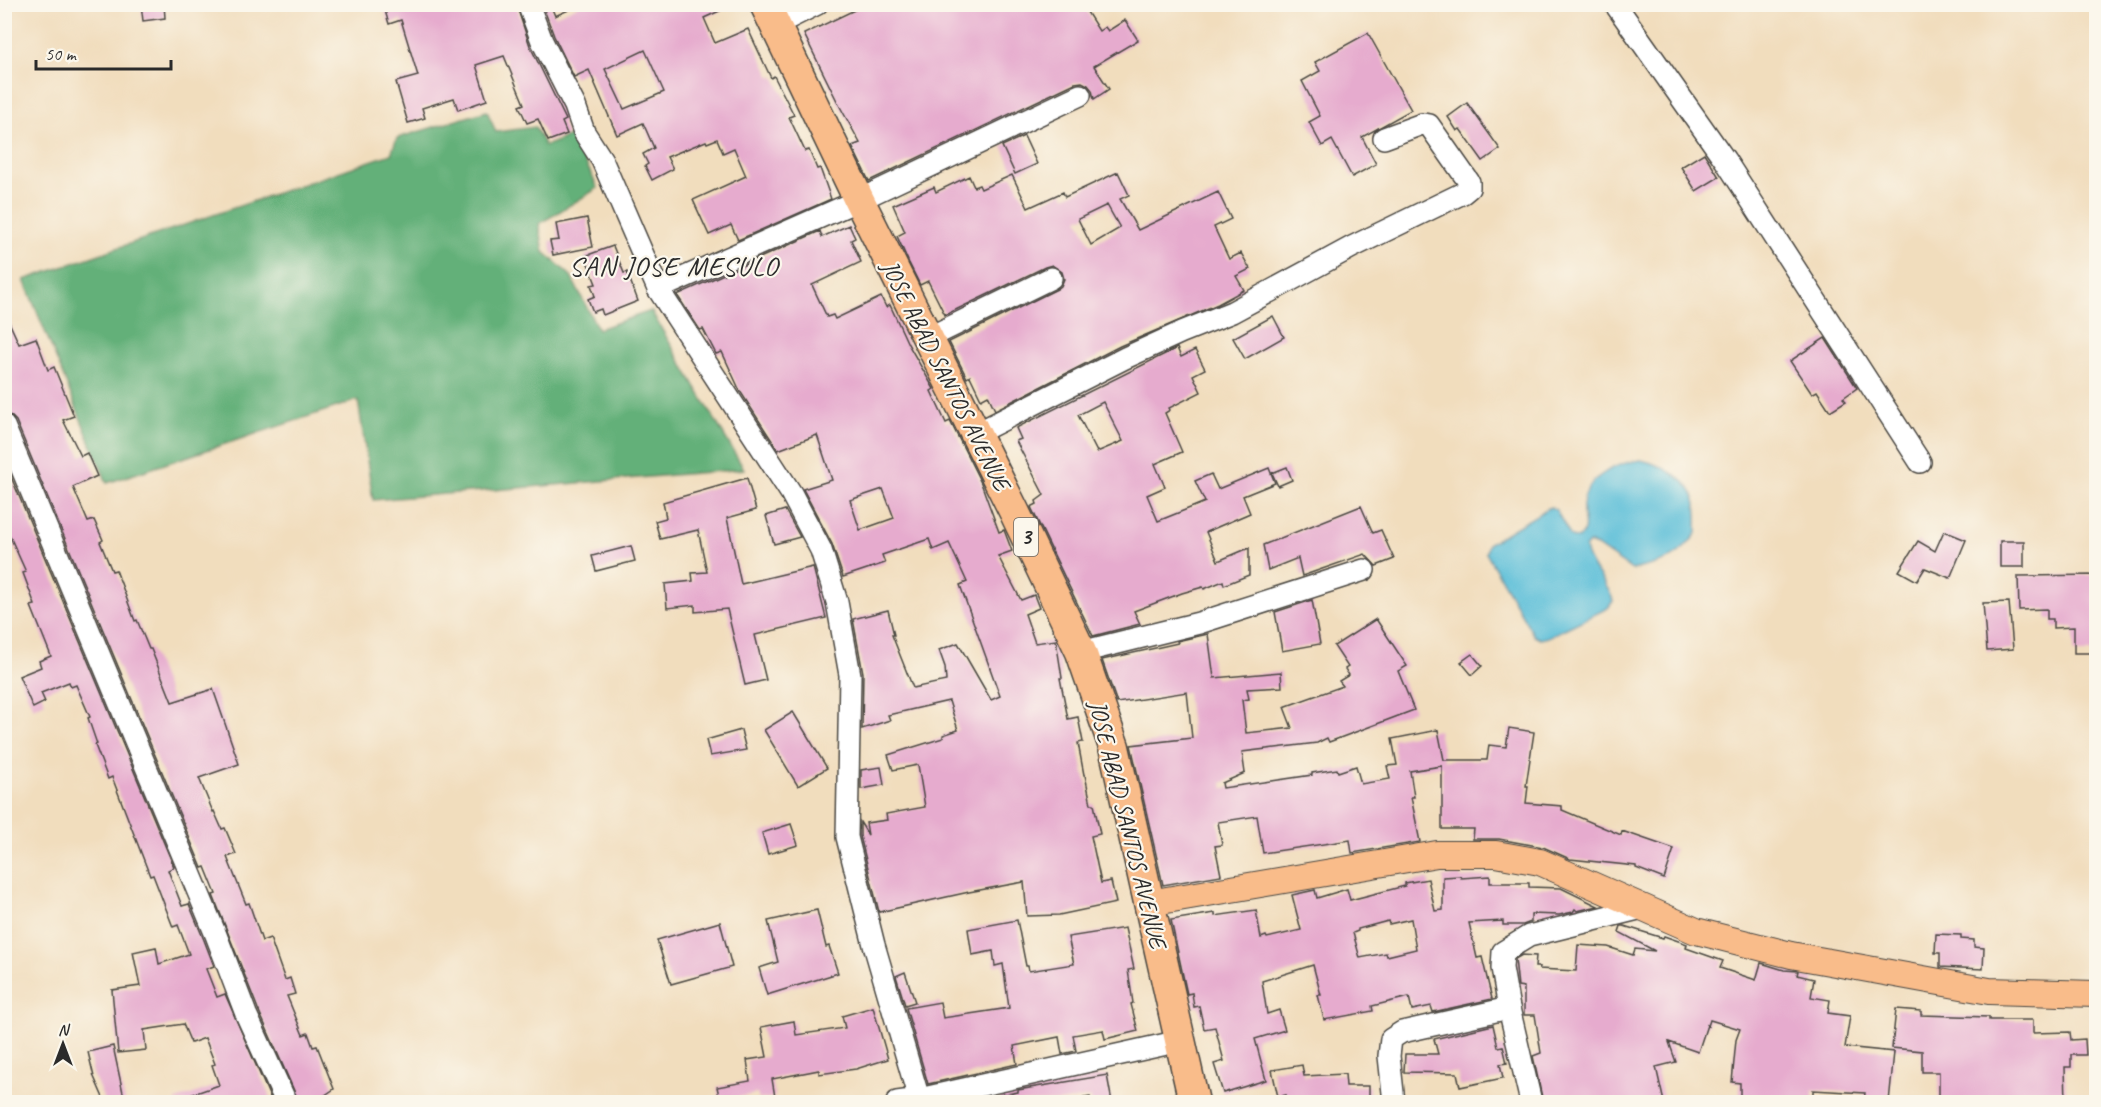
<svg xmlns="http://www.w3.org/2000/svg" width="2101" height="1107" font-family="Caveat,sans-serif">
	<rect width="100%" height="100%" fill="#fbf7ec"/>
	<filter id="ink" filterUnits="userSpaceOnUse"><feTurbulence type="fractalNoise" baseFrequency=".0167" numOctaves="2"/><feDisplacementMap in="SourceGraphic" scale="12" xChannelSelector="R" yChannelSelector="G"/><feConvolveMatrix kernelMatrix="1 2 1 2 8 2 1 2 1" color-interpolation-filters="sRGB"/></filter>
	<filter id="wash" filterUnits="userSpaceOnUse"><feTurbulence type="fractalNoise" baseFrequency=".008" numOctaves="4" result="noise"/><feDisplacementMap in="SourceGraphic" scale="24" xChannelSelector="R" yChannelSelector="G"/><feGaussianBlur stdDeviation="1.35" result="paint"/><feColorMatrix in="noise" values="0 0 0 0 0 0 0 0 0 0 0 0 0 0 0 0 0 1.4 0 .05"/><feComposite in="paint" operator="in"/></filter>
	<g filter="url(#wash)">
		<rect width="100%" height="100%" fill="#f1ddbd"/>
		<path fill="#64b079" stroke="#486e52" stroke-width="1.5" d="M487 111 496 132 535 127 545 146 572 135 598 188 539 224 544 252 570 275 598 329 651 311 744 469 373 500 358 400 107 483 24 280 391 154 397 138Z"/>
		<path fill="#5abed8" stroke="#427482" stroke-width="1.5" d="M1641 460C1659 464 1691 480 1695 500 1698 510 1697 523 1697 533 1676 561 1664 562 1632 570L1597 546 1589 543 1585 548C1588 568 1608 581 1613 601L1608 608 1548 637 1540 639 1534 636 1486 553 1488 544 1550 507 1556 510 1571 537 1578 539C1588 528 1584 525 1583 513 1580 480 1614 463 1641 460Z"/>
		<g id="blocks">
			<g fill="#e6abce" fill-rule="evenodd">
				<path d="M141 4H164L165 18 143 21Z"/>
				<path d="M383 4H516L530 46 566 120 562 122 567 134 548 141 538 119 527 123 519 106 524 104 504 56 476 65 487 100 458 110 454 98 422 108 425 118 408 123 396 82 418 76 401 20 389 24Z"/>
				<path d="M542 4H550L555 16 582 4H735L704 18 715 43 748 29 771 78 774 76 794 115 789 117 805 151 809 150 817 169 820 168 831 199 738 240 731 225 709 235 693 200 746 176 734 148 723 153 717 139 707 143 706 141 667 157 673 169 652 180 645 166 648 164 643 154 654 148 643 123 617 135 589 70 574 77 554 36ZM645 50 664 92 624 109 605 69Z"/>
				<path d="M867 4H1082L1099 31 1105 27 1108 31 1125 20 1138 40 1094 66 1109 89 1094 99 1092 90 1088 85 1082 82 1075 83 869 181 852 146 860 143 838 103 804 34Z"/>
				<path d="M1368 33 1411 110 1362 137 1376 164 1352 177 1332 140 1322 146 1309 122 1320 116 1302 81 1320 71 1315 62Z"/>
				<path d="M1467 103 1500 149 1483 161 1460 129 1457 131 1448 117Z"/>
				<path d="M1024 136 1037 164 1015 174 1002 146Z"/>
				<path d="M1704 153 1719 177 1696 191 1681 167Z"/>
				<path d="M1118 172 1129 195 1120 199 1138 230 1218 192 1231 219 1214 227 1229 259 1241 253 1250 269 1236 276 1244 290 1218 304 1120 346 995 410 988 395 981 399 970 376 967 378 949 342 1057 289 1061 286 1064 279 1062 272 1052 265 1045 267 945 315 928 281 920 285 909 263 897 236 905 232 893 205 934 187 936 192 969 176 974 187 979 185 981 189 1012 175 1028 208 1063 192 1065 197ZM1107 205 1120 228 1091 245 1078 219Z"/>
				<path d="M587 218 593 247 553 255 550 241 559 240 556 224Z"/>
				<path d="M849 225 855 238 851 240 861 262 812 285 827 317 833 315 835 319 881 297 886 307 890 305 908 344 934 389 931 391 946 423 950 421 981 483 999 532 1004 530 1012 551 998 556 1021 600 1034 595 1039 608 1025 614 1035 643 1056 640 1062 678H1060L1068 719 1078 717 1083 742 1078 743 1084 775H1085L1091 804H1094L1100 834 1091 836 1101 883 1111 881 1116 903 1059 915 1027 916 1024 882 969 892 879 912 860 836V822L868 835 866 823 887 820 886 814 925 807 918 765 893 770 888 755 943 738V735L958 730 949 701 888 715 890 720 862 729 863 673 853 619 888 610 894 635H892L913 688 946 681 945 667 939 650 958 643 991 700 1000 696 960 585 967 582 949 543 933 550 929 539 882 555 885 563 843 577 832 544 803 489 832 480 817 435 778 450 740 391 722 352 716 354 703 329 700 330 677 295 820 231 822 237ZM883 489 894 518 860 530 850 500Z"/>
				<path d="M613 246 624 273 627 272 638 301 603 315 601 309 593 312 588 299 595 296 591 285 596 284 585 256Z"/>
				<path d="M4 311 19 344 36 338 48 370 54 367 74 416 63 420 81 456 87 453 97 476 73 487 88 522 94 520 103 540 100 542 112 571 116 570 135 621 137 620 149 649H151L172 702 213 689 239 764 199 778 213 812 214 811 222 829 225 828 236 854 227 857 246 904 249 903 262 941 270 938 285 980 290 978 295 994 287 996 303 1035 308 1033 313 1047 317 1046 334 1089 321 1098 323 1102H299L258 1009 213 895 216 894 205 867 202 868 16 421 11 416 4 413Z"/>
				<path d="M1273 316 1284 337 1245 359 1233 338Z"/>
				<path d="M1825 338 1857 388 1843 398 1846 401 1830 411 1817 391 1812 394 1790 361Z"/>
				<path d="M1177 348 1181 357 1195 350 1205 369 1193 375 1201 392 1169 408 1170 410 1165 413 1182 452 1155 464 1165 487 1147 495 1158 521 1205 502 1195 481 1211 474 1218 489 1269 468 1275 483 1243 496 1250 513 1206 532 1218 561 1249 548V575L1224 585 1223 581 1204 589 1203 587 1182 593 1134 611 1140 624 1093 636 1031 507 1037 504 1036 501 1044 495 1016 441 1021 439 1016 428ZM1103 402 1123 441 1097 452 1078 415Z"/>
				<path d="M4 460 174 867 168 870 182 906 189 904 204 940 214 966 206 969 217 997 225 994 272 1102H176V1100L219 1085 212 1065 215 1064 205 1038 191 1043 183 1024 144 1030 146 1050 118 1053 112 990 140 986 133 952 156 947 159 964 189 954 178 925 173 927 153 875 150 876 112 777 108 779 95 745 97 744 88 718 90 717 76 685 71 687 69 682 41 693 45 702 33 708 19 676 41 667 39 661 51 656 31 606 35 605 23 573 26 572 4 523Z"/>
				<path d="M1287 467 1292 480 1278 486 1272 473Z"/>
				<path d="M747 478 756 510 727 518 741 584 813 567 826 618 755 635 766 680 745 685 727 609 695 612V605L667 608 665 584 693 581 692 573 707 572 698 530 660 539 655 521 666 518 663 502Z"/>
				<path d="M1361 506 1373 533 1381 530 1394 559 1376 566 1365 554 1302 576 1298 558 1268 570 1263 545Z"/>
				<path d="M785 510 800 537 774 544 766 516Z"/>
				<path d="M1944 531 1966 540 1950 578 1925 568 1917 581 1899 571 1918 541 1935 551Z"/>
				<rect x="2000" y="541" width="24" height="26"/>
				<path d="M631 546 635 561 596 571 592 556Z"/>
				<path d="M2097 575V653H2074V627L2053 628V619H2047V609L2019 610 2018 576Z"/>
				<path d="M1312 600 1320 644 1282 651 1275 612Z"/>
				<path d="M2009 602 2013 649 1987 651 1983 603Z"/>
				<path d="M1376 619 1407 666 1398 671 1414 710 1329 742 1327 738 1317 743 1242 752 1245 773 1222 783 1223 788 1312 775V773L1337 769 1338 772 1356 766 1361 784 1390 779 1387 766 1397 765 1392 739 1438 730 1444 760H1487L1489 745 1506 747 1509 728 1534 732 1526 786H1528L1526 803 1562 806V810L1621 835 1622 831 1674 849 1664 879 1636 868V866L1570 859 1543 847 1499 839H1473L1474 829H1442V766L1410 771 1414 797H1411L1420 842 1352 853 1350 840 1263 853 1257 816 1218 822 1222 845 1215 846 1221 875 1163 885 1131 745 1192 738 1187 692 1117 703 1102 660 1178 643 1177 641 1208 634 1214 678 1281 672 1282 687 1247 689 1249 699 1242 700 1246 733 1292 728 1284 707 1343 686 1339 681 1349 675 1345 669 1348 667 1334 646Z"/>
				<path d="M1472 654 1482 666 1472 675 1461 662Z"/>
				<path d="M793 712 827 768 798 786 764 730Z"/>
				<path d="M741 730 746 750 710 756 706 740Z"/>
				<path d="M881 767 884 785 861 789V770Z"/>
				<path d="M791 824 798 845 768 854 762 833Z"/>
				<path d="M1460 876 1461 878 1490 876V883H1529V887L1561 888 1598 906 1577 911 1575 909 1573 912 1559 915 1531 914V922L1523 925H1503V921L1469 923 1477 958 1482 957 1492 999 1433 1012 1431 1006 1412 1010 1409 997 1372 1006 1373 1011 1324 1020 1318 995H1321L1313 965 1262 981 1267 1014 1279 1010 1285 1030 1255 1039 1266 1080 1223 1093 1214 1064 1224 1061 1215 1027 1204 1029 1199 1006 1194 1007 1192 993 1187 994 1171 920 1215 913V916L1256 910 1261 938 1266 936 1267 938 1301 930 1292 895 1315 890 1317 898 1347 889 1350 900 1405 886V883L1428 879 1435 911 1443 910V877ZM1411 919 1416 949 1387 956 1386 953 1360 958 1353 933 1358 931V929L1388 921 1389 924Z"/>
				<path d="M817 910 826 947 829 946 838 973 767 995 759 968 778 962 768 921Z"/>
				<path d="M1017 920 1026 966H1028L1029 971 1074 964 1068 937 1125 928 1134 969 1128 970 1133 1003 1131 1004 1138 1031 1105 1039 1103 1030 1073 1035 1076 1051 1062 1054 1059 1037 1014 1046 1017 1064 928 1084 906 1008 940 1002 943 1018 1009 1008 1003 964 995 966 993 951 972 955 968 929Z"/>
				<path d="M720 922 732 967 671 984 657 940Z"/>
				<path d="M1621 926H1624L1663 938 1664 936 1687 944 1686 948 1723 961 1720 968 1756 980 1761 963 1784 970 1798 971 1797 975 1814 979 1811 997 1830 1000 1828 1013 1850 1016 1845 1047 1894 1052 1889 1102H1864L1865 1093 1813 1090V1102H1740V1083L1732 1082 1736 1040 1740 1029 1710 1020 1708 1026 1707 1025 1698 1052 1669 1042 1676 1062 1656 1067 1664 1102H1543L1533 1056 1541 1053 1535 1015H1524V987L1518 986 1515 959 1522 955 1536 956 1535 967H1540L1539 969 1576 971 1578 945 1608 947 1633 955 1635 949 1655 951 1619 932Z"/>
				<path d="M1936 934 1961 935V939L1974 940V947L1984 948 1983 969 1940 967V953H1935Z"/>
				<path d="M905 972 915 1002 905 1005 896 976Z"/>
				<path d="M873 1007 888 1059 856 1069 819 1074V1070L772 1079 775 1097 759 1100 757 1094 720 1100 717 1087 750 1081 747 1060 767 1057 761 1027 794 1021 796 1035 845 1028 842 1016Z"/>
				<path d="M1896 1009 1921 1011V1015L1989 1017V1020H2033V1033L2070 1032 2071 1040 2085 1039 2086 1055H2071V1067H2065L2066 1102H1939V1072H1922V1051L1892 1048Z"/>
				<path d="M1493 1025 1498 1047 1503 1046 1507 1063 1500 1064 1503 1078 1460 1087 1457 1073 1404 1072 1405 1054H1438L1434 1039Z"/>
				<path d="M113 1046 125 1102H105L94 1077 88 1052Z"/>
				<path d="M1302 1065 1304 1076 1345 1074 1346 1086H1369V1102H1287L1286 1095 1278 1097 1272 1070Z"/>
				<path d="M1107 1075 1112 1102H1091L1090 1097 1060 1102H1000V1095L1018 1092V1090Z"/>
			</g>
		</g>
	</g>
	<g filter="url(#ink)">
		<use href="#blocks" fill-opacity="0" stroke="#494641" stroke-width="1.5"/>
		<g fill="none" stroke-linecap="round" stroke-linejoin="round">
			<g stroke="#494641" stroke-width="24">
				<g id="minor">
					<path d="M528 4 542 41 575 106 584 132 602 160 658 289 791 493 821 550 837 602 850 675 847 837 874 945 919 1099"/>
					<path d="M1615 4 1725 160 1920 462"/>
					<path d="M775 25 817 4"/>
					<path d="M658 289 859 200 1080 95"/>
					<path d="M928 338 1051 278"/>
					<path d="M4 426 216 935 246 1014 286 1102"/>
					<path d="M975 434 1125 358 1182 332 1232 312 1352 247 1463 193 1469 188V182L1429 125 1422 124 1384 138"/>
					<path d="M1081 652 1199 623 1364 570"/>
					<path d="M897 1102 919 1099 1180 1041"/>
					<path d="M1394 1102 1389 1056 1391 1039 1402 1032 1509 1008"/>
					<path d="M1531 1102 1509 1008 1502 968 1503 952 1529 936 1642 908"/>
				</g>
			</g>
			<g stroke="#494641" stroke-width="28">
				<path id="major" d="M1149 903 1437 854H1496L1540 862 1696 931 1791 955 1989 991 2096 994"/>
			</g>
			<g stroke="#494641" stroke-width="33">
				<path id="highway" d="M765 4 859 200 1014 511 1081 652 1114 747 1194 1102"/>
			</g>
			<use href="#minor" stroke="#fff" stroke-width="21"/>
			<use href="#major" stroke="#f9bc8a" stroke-width="26"/>
			<use href="#highway" stroke="#f9bc8a" stroke-width="30"/>
		</g>
	</g>
	<g text-anchor="middle" dominant-baseline="central" stroke-width="4.5" stroke-linejoin="round" paint-order="stroke">
		<rect fill="#fbf7ec" stroke="#696865" stroke-width="1.5" x="1014" y="518" width="24" height="38" rx="4.5"/>
		<g font-size="22" font-weight="bold" fill="#2b2b2b">
			<text x="1026" y="537">3</text>
		</g>
		<g font-size="24" fill="#2b2b2b" stroke="#fbf7ec">
			<text transform="translate(946 375) rotate(63)">JOSE ABAD SANTOS AVENUE</text>
			<text transform="translate(1128 824) rotate(76)">JOSE ABAD SANTOS AVENUE</text>
		</g>
		<g font-size="27" letter-spacing="1.5" fill="#2b2b2b" stroke="#fbf7ec">
			<text x="674" y="266">SAN JOSE MESULO</text>
		</g>
	</g>
	<rect width="2101" height="1107" fill="none" stroke="#fbf7ec" stroke-width="24"/>
	<g transform="translate(63 1044)" stroke="#fbf7ec" stroke-width="4.5" paint-order="stroke">
	<path d="M0-4.5L10 22L0 15L-10 22Z" fill="#2b2b2b"/>
	<text y="-9" font-size="16" font-weight="bold" text-anchor="middle" fill="#2b2b2b">N</text>
	</g>
	<path d="M36 60v9h135v-9" fill="none" stroke="#2b2b2b" stroke-width="3"/>
	<text x="45" y="60" font-size="18" fill="#2b2b2b" stroke="#fbf7ec" stroke-width="4.5" paint-order="stroke">50 m</text>
</svg>
